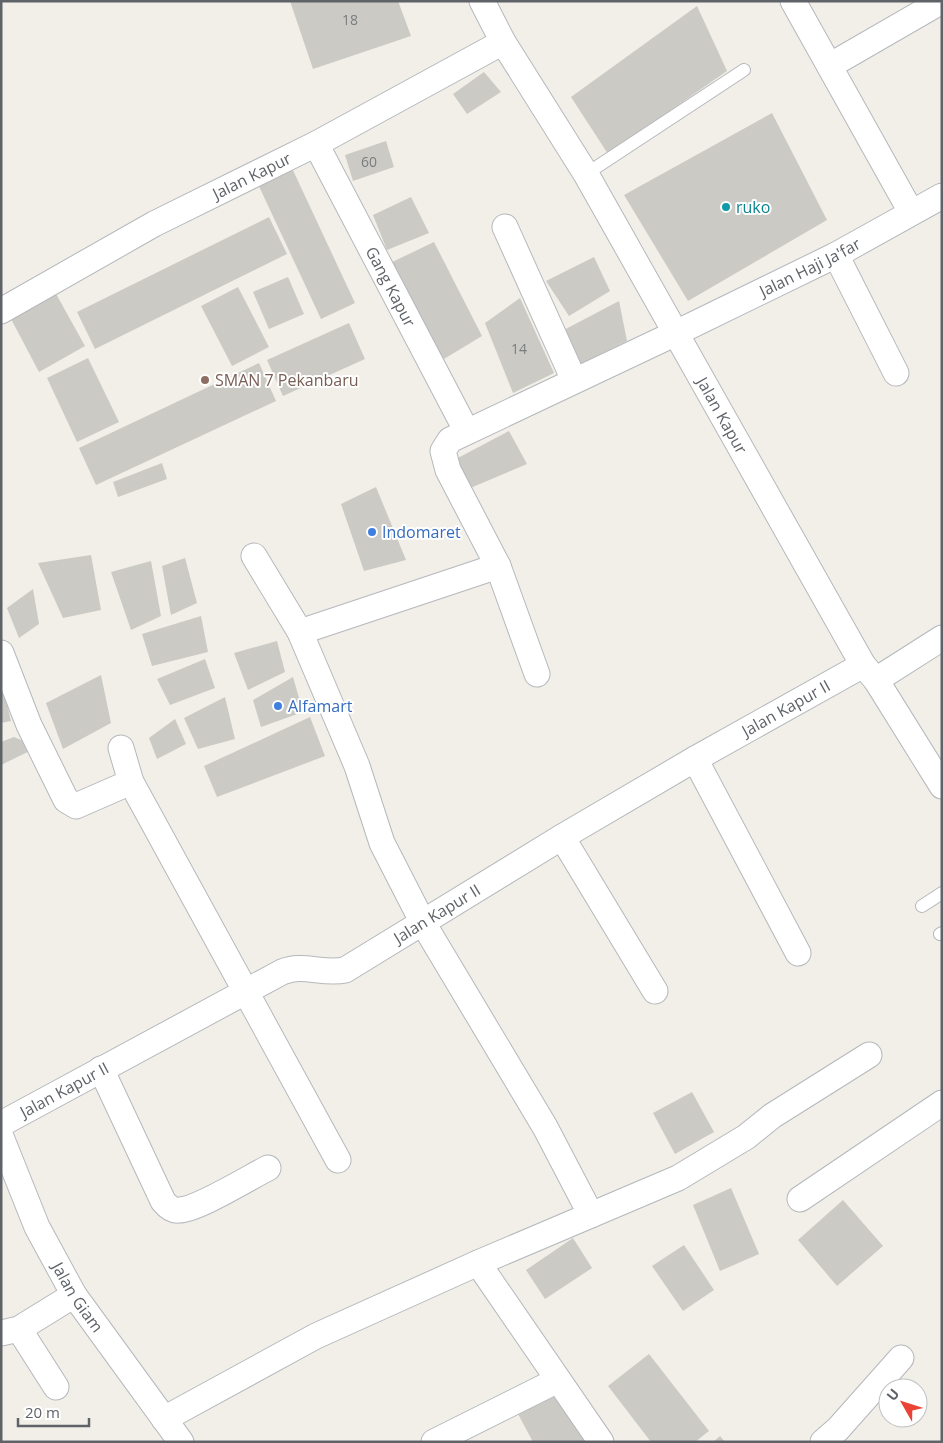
<svg xmlns="http://www.w3.org/2000/svg" width="943" height="1443" font-family="'Open Sans',sans-serif">
	<rect width="100%" height="100%" fill="#f1efe8"/>
	<g fill="#cccac5">
		<path d="M290 1H398L411 36 313 69Z"/>
		<path d="M697 6 727 71 608 154 571 97Z"/>
		<path d="M484 72 501 92 467 114 453 94Z"/>
		<path d="M772 113 827 220 688 301 624 195Z"/>
		<path d="M386 141 394 167 353 181 345 155Z"/>
		<path d="M291 166 355 303 321 319 257 182Z"/>
		<path d="M411 197 429 233 387 250 373 215Z"/>
		<path d="M269 217 287 254 95 349 77 312Z"/>
		<path d="M434 242 482 336 444 359 386 265Z"/>
		<path d="M594 257 610 291 569 316 546 281Z"/>
		<path d="M288 277 304 314 269 329 253 292Z"/>
		<path d="M238 287 269 347 232 366 201 306Z"/>
		<path d="M55 292 85 346 39 372 10 317Z"/>
		<path d="M520 298 554 373 513 393 485 323Z"/>
		<path d="M619 301 627 341 578 365 560 332Z"/>
		<path d="M349 323 365 359 283 396 267 360Z"/>
		<path d="M88 358 119 422 77 442 47 378Z"/>
		<path d="M259 363 276 401 96 485 79 448Z"/>
		<path d="M509 431 527 464 468 489 454 460Z"/>
		<path d="M162 463 167 479 118 497 113 482Z"/>
		<path d="M376 487 406 560 364 571 341 504Z"/>
		<path d="M91 555 101 610 63 618 38 563Z"/>
		<path d="M185 558 197 603 171 615 162 566Z"/>
		<path d="M151 561 161 616 131 630 111 572Z"/>
		<path d="M33 589 39 624 19 638 7 608Z"/>
		<path d="M201 616 208 652 152 666 142 634Z"/>
		<path d="M277 641 285 672 248 690 234 653Z"/>
		<path d="M205 659 215 688 170 705 157 679Z"/>
		<path d="M101 675 111 723 63 749 46 703Z"/>
		<path d="M293 677 303 712 261 727 253 700Z"/>
		<path d="M2 684 11 721 1 723V685Z"/>
		<path d="M225 697 235 739 198 749 184 718Z"/>
		<path d="M310 717 325 756 217 797 204 766Z"/>
		<path d="M175 719 186 744 157 759 149 738Z"/>
		<path d="M14 737 38 747 1 765V742Z"/>
		<path d="M692 1092 714 1132 675 1154 653 1113Z"/>
		<path d="M731 1188 759 1254 720 1271 693 1205Z"/>
		<path d="M843 1200 883 1246 837 1286 798 1240Z"/>
		<path d="M573 1238 592 1268 545 1299 526 1270Z"/>
		<path d="M684 1245 714 1290 683 1311 652 1266Z"/>
		<path d="M649 1354 709 1431 695 1442H651L608 1386Z"/>
		<path d="M560 1391 587 1442H533L518 1414Z"/>
		<path d="M720 1436 725 1442H713Z"/>
	</g>
	<g fill="none" stroke-linecap="round" stroke-linejoin="round">
		<g stroke="#b5b8bc" stroke-width="14">
			<g id="service">
				<path d="M586 174 744 70"/>
				<path d="M922 906 942 893"/>
				<path d="M940 934 942 933"/>
			</g>
		</g>
		<g stroke="#b5b8bc" stroke-width="27">
			<g id="minor">
				<path id="s1" d="M482 1 503 42 586 174 863 665 876 680 942 786"/>
				<path d="M793 1 911 212"/>
				<path d="M831 65 942 1"/>
				<path id="s2" d="M316 144 466 430"/>
				<path d="M505 227 574 380"/>
				<path d="M836 255 896 373"/>
				<path id="s3" d="M1 311 154 224 316 144 503 42"/>
				<path d="M254 556 300 632 357 766 382 843 423 923 545 1127 591 1215"/>
				<path d="M300 632 498 566"/>
				<path d="M1 653 29 725 66 800 76 806 131 782"/>
				<path id="s4" d="M537 674 498 566 448 470 443 451 450 440 676 333 836 255 942 196"/>
				<path d="M876 680 942 638"/>
				<path d="M121 748 131 782 338 1160"/>
				<path d="M695 759 798 953"/>
				<path d="M562 837 655 991"/>
				<path d="M101 1069 163 1201C167 1206 172 1211 179 1210 197 1210 250 1177 268 1168"/>
				<path id="s5" d="M1 1124 282 972C303 963 323 975 345 970L562 837 695 759 863 665"/>
				<path id="s6" d="M1 1137 37 1227 74 1295 181 1442"/>
				<path d="M800 1199 942 1103"/>
				<path d="M478 1263 601 1442"/>
				<path d="M19 1329 56 1387"/>
				<path d="M1 1333 19 1329 74 1295"/>
				<path d="M164 1419 316 1336 478 1263 678 1178 746 1137 772 1116 869 1055"/>
				<path d="M434 1442 558 1380"/>
				<path d="M823 1442 838 1429 901 1358"/>
			</g>
		</g>
		<use href="#service" stroke="#fff" stroke-width="12"/>
		<use href="#minor" stroke="#fff" stroke-width="25"/>
	</g>
	<circle fill="#0f9aa8" stroke="#fff" stroke-width="2" cx="726" cy="207" r="5"/>
	<circle fill="#8d6e63" stroke="#fff" stroke-width="2" cx="205" cy="380" r="5"/>
	<g fill="#3f7fe0" stroke="#fff" stroke-width="2">
		<circle cx="372" cy="532" r="5"/>
		<circle cx="278" cy="706" r="5"/>
	</g>
	<g text-anchor="middle" dominant-baseline="central" stroke-width="4" stroke-linejoin="round" paint-order="stroke">
		<g font-size="14" fill="#7a7d7f">
			<text x="350" y="19">18</text>
			<text x="369" y="161">60</text>
			<text x="519" y="348">14</text>
		</g>
		<g font-size="16" fill="#5f6368" stroke="#fff">
			<text stroke="none"><textPath href="#s3" startOffset="285">Jalan Kapur</textPath></text>
			<text stroke="none"><textPath href="#s4" startOffset="655">Jalan Haji Ja'far</textPath></text>
			<text stroke="none"><textPath href="#s2" startOffset="161">Gang Kapur</textPath></text>
			<text stroke="none"><textPath href="#s1" startOffset="479">Jalan Kapur</textPath></text>
			<text stroke="none"><textPath href="#s5" startOffset="896">Jalan Kapur II</textPath></text>
			<text stroke="none"><textPath href="#s5" startOffset="491">Jalan Kapur II</textPath></text>
			<text stroke="none"><textPath href="#s5" startOffset="72">Jalan Kapur II</textPath></text>
			<text stroke="none"><textPath href="#s6" startOffset="178">Jalan Giam</textPath></text>
		</g>
		<g font-size="16" fill="#0d838f" stroke="#fff" text-anchor="start">
			<text x="736" y="207">ruko</text>
		</g>
		<g font-size="16" fill="#785e54" stroke="#fff" text-anchor="start">
			<text x="215" y="380">SMAN 7 Pekanbaru</text>
		</g>
		<g font-size="16" fill="#366cbe" stroke="#fff" text-anchor="start">
			<text x="382" y="532">Indomaret</text>
			<text x="288" y="706">Alfamart</text>
		</g>
	</g>
	<rect width="943" height="1443" fill="none" stroke="#5f6368" stroke-width="5"/>
	<g transform="translate(903 1403) rotate(309)"><circle r="24" fill="#ffffff" stroke="#bfc1c3"/>
	<path d="M0-4L9 19L0 12L-9 19Z" fill="#ea4335"/>
	<text y="-8" font-size="14" font-weight="bold" text-anchor="middle" fill="#5f6368">U</text>
	</g>
	<path d="M18 1418v8h71v-8" fill="none" stroke="#5f6368" stroke-width="2.5"/>
	<text x="25" y="1418" font-size="15" fill="#5f6368" stroke="#ffffff" stroke-width="4" paint-order="stroke">20 m</text>
</svg>
